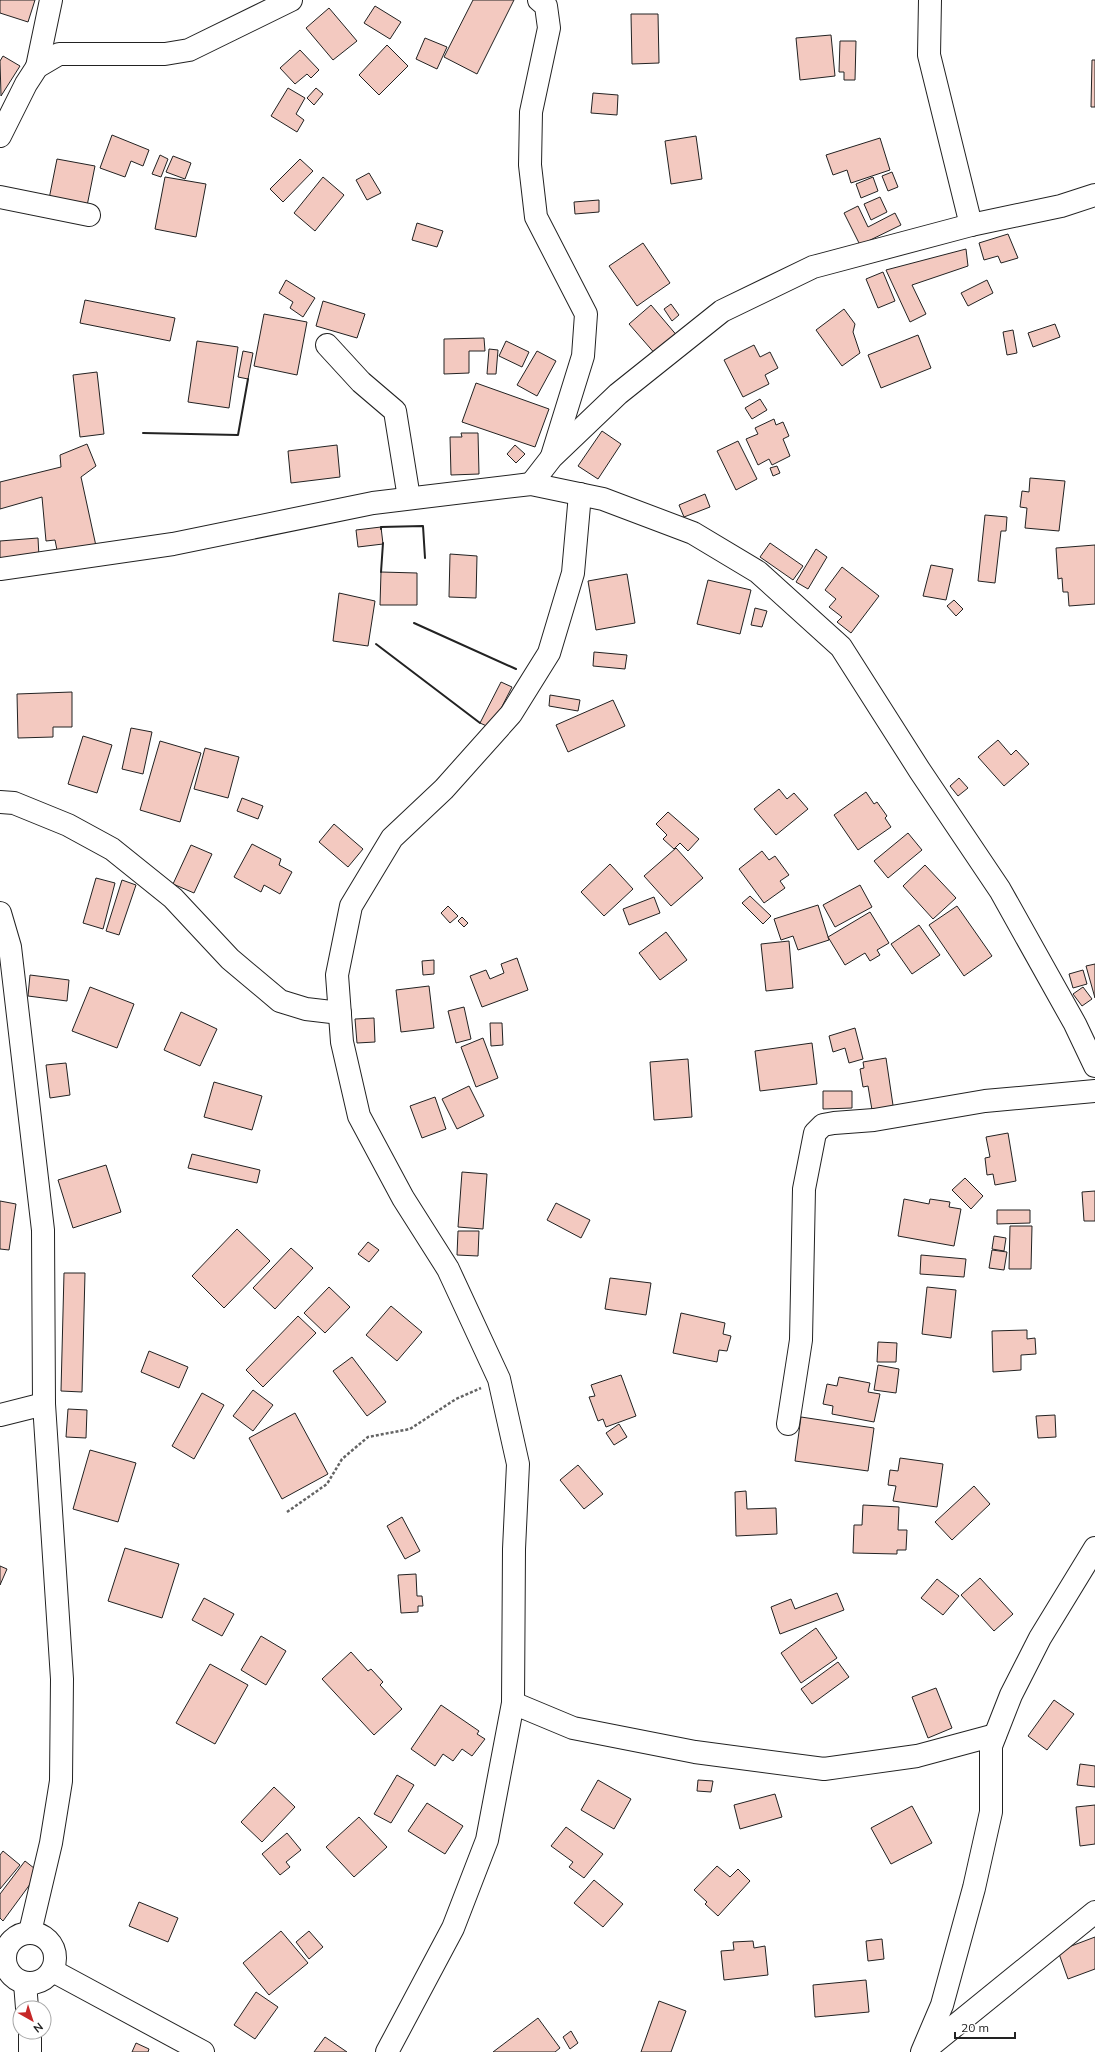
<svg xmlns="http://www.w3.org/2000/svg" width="1095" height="2052" font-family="Mulish,sans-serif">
	<rect width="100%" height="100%" fill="#fff"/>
	<g fill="#f3c9c0" stroke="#222">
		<path d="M0 0H35L28 22 0 13Z"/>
		<path d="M473 0H514L477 74 444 57Z"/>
		<path d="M375 6 401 22 390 39 364 23Z"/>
		<path d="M329 8 357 41 333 60 306 28Z"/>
		<path d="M631 14H658L659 63 632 64Z"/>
		<path d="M831 35 835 76 800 80 796 38Z"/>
		<path d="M425 38 447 47 437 69 416 59Z"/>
		<path d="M840 41H856L855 80H844V72H839Z"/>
		<path d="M387 45 408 66 379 95 359 75Z"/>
		<path d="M300 50 319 70 311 78 307 74 295 84 280 68Z"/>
		<path d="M3 56 20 66 1 96 0 61Z"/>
		<path d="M1092 60H1095V107H1091Z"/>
		<path d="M288 88 305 98 296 114 304 120 297 132 271 116Z"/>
		<path d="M316 88 323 94 314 105 307 98Z"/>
		<path d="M593 93 618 95 617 115 591 113Z"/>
		<path d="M112 135 149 150 143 166 131 161 125 177 100 168Z"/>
		<path d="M696 136 702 179 671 184 665 141Z"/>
		<path d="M880 138 890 170 851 183 847 170 833 175 826 155Z"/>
		<path d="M160 155 168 159 161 177 152 174Z"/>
		<path d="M173 156 191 163 185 179 166 172Z"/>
		<path d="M57 159 95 166 87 206 49 199Z"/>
		<path d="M300 159 313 171 283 202 270 189Z"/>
		<path d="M892 172 898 187 888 191 882 176Z"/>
		<path d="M369 173 381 193 367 200 356 180Z"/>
		<path d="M165 177 206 184 196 237 155 229Z"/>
		<path d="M323 177 344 195 315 231 294 213Z"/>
		<path d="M873 177 878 191 861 198 856 184Z"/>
		<path d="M880 197 887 212 871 220 864 204Z"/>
		<path d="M599 200V212L575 214 574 202Z"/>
		<path d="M858 206 868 227 895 213 901 225 860 245 844 213Z"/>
		<path d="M417 223 443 231 437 247 412 240Z"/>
		<path d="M1008 234 1018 258 1001 263 998 256 984 260 979 243Z"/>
		<path d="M643 243 670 283 637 306 609 266Z"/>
		<path d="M966 249 968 266 912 285 926 314 910 322 886 270Z"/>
		<path d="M883 272 895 301 878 308 866 279Z"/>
		<path d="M286 280 315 298 303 317 290 308 293 302 279 293Z"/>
		<path d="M987 280 993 293 968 306 961 293Z"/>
		<path d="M85 300 175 318 170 341 80 323Z"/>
		<path d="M323 301 365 314 357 338 316 326Z"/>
		<path d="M671 304 679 315 672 321 664 309Z"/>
		<path d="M651 305 679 338 657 356 629 324Z"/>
		<path d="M844 309 855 324 853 332 860 353 842 366 816 330Z"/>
		<path d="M264 314 307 322 297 375 254 366Z"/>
		<path d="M1055 324 1060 337 1033 347 1028 333Z"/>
		<path d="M1013 330 1017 353 1007 355 1003 332Z"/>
		<path d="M918 335 931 368 881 388 868 355Z"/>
		<path d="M484 338 485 351H469V373L444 374V339Z"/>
		<path d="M197 341 238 347 229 408 188 402Z"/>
		<path d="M506 341 529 352 522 367 499 356Z"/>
		<path d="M754 345 760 357 770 352 778 368 765 375 769 384 743 397 724 360Z"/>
		<path d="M489 349 498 350 496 374H487Z"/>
		<path d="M243 351 253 353 248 379 238 377Z"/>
		<path d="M537 351 556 361 537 396 517 385Z"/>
		<path d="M97 372 104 434 80 437 73 375Z"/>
		<path d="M476 383 549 409 535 447 462 422Z"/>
		<path d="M760 399 767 410 752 419 745 408Z"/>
		<path d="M774 419 776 425 783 422 789 436 783 439 790 456 772 465 769 459 758 465 746 439 758 434 755 428Z"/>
		<path d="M602 431 621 444 598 479 578 466Z"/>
		<path d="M461 433H478L479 474 451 475 450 437H462Z"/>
		<path d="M738 441 757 479 736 490 717 451Z"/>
		<path d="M87 444 96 466 81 477 96 546 57 550 55 540 46 541 42 497 0 509V482L61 467 60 455Z"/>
		<path d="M337 445 340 477 291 483 288 451Z"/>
		<path d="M515 445 525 454 516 463 507 454Z"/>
		<path d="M777 466 780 473 773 476 770 468Z"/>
		<path d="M1030 478 1065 481 1059 531 1025 528 1027 508 1020 507 1022 491 1029 492Z"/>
		<path d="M705 494 710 507 684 517 679 505Z"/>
		<path d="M985 515 1007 517 1006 531H1001L995 583 978 581Z"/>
		<path d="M381 527 383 544 358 547 356 530Z"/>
		<path d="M38 538 39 557 0 560V541Z"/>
		<path d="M770 543 803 566 793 580 760 557Z"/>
		<path d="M1095 545V604L1069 606 1068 592H1063L1062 578 1058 579 1056 548Z"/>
		<path d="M816 549 827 557 808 589 796 582Z"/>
		<path d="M450 554 477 556 476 598 449 597Z"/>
		<path d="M931 565 953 569 946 600 923 596Z"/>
		<path d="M842 567 879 596 851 633 837 622 842 617 829 607 836 599 825 590Z"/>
		<path d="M381 572 417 573V605H380Z"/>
		<path d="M627 574 635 623 596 630 588 581Z"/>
		<path d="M708 580 751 590 740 634 697 624Z"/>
		<path d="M339 593 375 601 368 646 333 641Z"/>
		<path d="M954 600 963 609 956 616 947 606Z"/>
		<path d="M755 608 767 611 762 627 751 625Z"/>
		<path d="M594 652 627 655 625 669 593 666Z"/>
		<path d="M501 682 512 687 491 728 480 723Z"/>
		<path d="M72 692V727H53V737L18 738 17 694Z"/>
		<path d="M550 695 580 700 578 711 549 706Z"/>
		<path d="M613 700 625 726 568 752 556 725Z"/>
		<path d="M131 728 152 732 143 774 122 769Z"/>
		<path d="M83 736 112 745 97 793 68 784Z"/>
		<path d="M998 740 1011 755 1016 750 1029 764 1004 786 978 757Z"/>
		<path d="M160 741 201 753 180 822 140 810Z"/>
		<path d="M205 748 239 757 228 798 194 789Z"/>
		<path d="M959 778 968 788 958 796 950 786Z"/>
		<path d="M779 789 787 799 794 793 808 809 776 835 754 809Z"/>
		<path d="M866 792 874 804 877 802 887 816 885 818 891 827 858 850 834 815Z"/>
		<path d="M242 798 263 806 258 819 237 811Z"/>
		<path d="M668 812 699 839 688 851 680 843 674 849 663 839 667 835 656 824Z"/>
		<path d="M334 824 363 849 348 867 319 842Z"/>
		<path d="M908 833 922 850 888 878 874 861Z"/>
		<path d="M252 844 281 859 279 865 292 872 280 894 264 885 261 892 234 877Z"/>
		<path d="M191 845 212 854 194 893 173 884Z"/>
		<path d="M676 848 703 878 671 906 644 876Z"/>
		<path d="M762 851 769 860 775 856 789 875 780 881 785 888 764 903 739 869Z"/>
		<path d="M610 864 633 889 604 916 581 892Z"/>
		<path d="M925 865 956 898 933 919 903 886Z"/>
		<path d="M96 878 115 883 103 929 83 923Z"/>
		<path d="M122 880 136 885 119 935 106 931Z"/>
		<path d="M860 885 872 907 835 927 823 905Z"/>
		<path d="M750 896 771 916 763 924 742 903Z"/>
		<path d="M654 897 660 913 629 925 623 909Z"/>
		<path d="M818 905 829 940 798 950 793 936 781 940 774 919Z"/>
		<path d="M448 906 458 916 450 923 441 913Z"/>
		<path d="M957 906 992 956 964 976 929 925Z"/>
		<path d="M870 912 889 943 877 950 880 955 870 961 865 953 845 965 828 937Z"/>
		<path d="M462 917 468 923 464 927 458 921Z"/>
		<path d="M919 925 940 955 912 974 891 944Z"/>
		<path d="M666 932 687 960 660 980 639 953Z"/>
		<path d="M789 941 793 988 766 991 761 944Z"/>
		<path d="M517 958 528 990 482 1007 470 976 486 970 490 979 504 973 501 964Z"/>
		<path d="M434 960V974L423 975 422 961Z"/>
		<path d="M1095 964V998L1086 966Z"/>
		<path d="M1083 970 1087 984 1073 988 1069 974Z"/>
		<path d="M30 975 69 980 67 1001 28 996Z"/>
		<path d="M429 986 434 1028 401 1032 396 990Z"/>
		<path d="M90 987 134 1004 117 1048 72 1031Z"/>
		<path d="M1083 987 1092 999 1082 1006 1073 994Z"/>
		<path d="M464 1007 471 1039 456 1043 448 1011Z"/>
		<path d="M181 1012 217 1029 200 1066 164 1050Z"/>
		<path d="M374 1018 375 1042 357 1043 355 1019Z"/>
		<path d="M490 1023H502L503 1045 491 1046Z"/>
		<path d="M855 1028 863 1059 849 1063 845 1048 833 1052 829 1036Z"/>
		<path d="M483 1038 498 1078 476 1087 461 1047Z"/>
		<path d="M812 1043 817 1084 760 1091 755 1051Z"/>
		<path d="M886 1058 894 1112 873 1116 868 1086 863 1087 860 1069 864 1068 863 1062Z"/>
		<path d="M688 1059 692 1117 654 1120 650 1062Z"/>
		<path d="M66 1063 70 1095 50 1098 46 1065Z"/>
		<path d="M214 1082 262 1096 252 1130 204 1117Z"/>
		<path d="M469 1086 484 1116 457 1129 442 1099Z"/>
		<path d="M823 1091H852V1108L823 1109Z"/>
		<path d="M435 1097 446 1129 422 1138 410 1106Z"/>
		<path d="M1008 1133 1016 1181 995 1185 993 1174 987 1175 985 1158 990 1157 986 1137Z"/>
		<path d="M192 1154 260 1170 257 1183 188 1168Z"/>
		<path d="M106 1165 121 1212 73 1228 58 1180Z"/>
		<path d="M462 1172 487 1174 483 1229 458 1227Z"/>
		<path d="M965 1178 983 1196 971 1209 952 1190Z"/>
		<path d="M1095 1191V1221H1084L1082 1192Z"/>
		<path d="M904 1199 929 1204 930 1199 950 1202 949 1207 961 1209 954 1246 898 1236Z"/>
		<path d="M0 1201 16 1204 9 1250 0 1249Z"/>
		<path d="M556 1203 590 1220 581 1238 547 1220Z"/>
		<path d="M997 1210H1030V1223L997 1224Z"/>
		<path d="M1010 1226H1032L1031 1269H1009Z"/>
		<path d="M237 1229 270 1261 224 1308 192 1276Z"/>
		<path d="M458 1231H479L478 1256 457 1255Z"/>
		<path d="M994 1236 1006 1238 1004 1251 992 1249Z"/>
		<path d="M368 1242 379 1250 369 1262 358 1254Z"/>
		<path d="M291 1248 313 1268 275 1309 253 1288Z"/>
		<path d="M992 1250 1007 1252 1004 1270 989 1268Z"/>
		<path d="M921 1255 966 1259 964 1277 920 1274Z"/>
		<path d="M64 1273H85L82 1392 61 1391Z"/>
		<path d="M610 1278 651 1283 646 1315 605 1309Z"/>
		<path d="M329 1287 350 1307 325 1333 304 1313Z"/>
		<path d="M927 1287 956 1290 951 1338 922 1334Z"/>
		<path d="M391 1306 422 1332 397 1361 366 1335Z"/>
		<path d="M681 1313 725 1323 723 1334 731 1336 727 1351 719 1350 717 1362 673 1353Z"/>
		<path d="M298 1316 316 1333 263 1387 246 1370Z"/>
		<path d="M1027 1330V1339L1035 1338 1036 1354 1021 1355V1370L993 1372 992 1331Z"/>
		<path d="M878 1342 897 1343 896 1362H877Z"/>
		<path d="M149 1351 188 1367 179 1388 141 1372Z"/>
		<path d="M352 1357 386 1402 367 1416 333 1371Z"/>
		<path d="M878 1365 899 1369 896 1393 874 1390Z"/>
		<path d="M621 1375 636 1416 606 1427 603 1419 598 1421 589 1397 595 1396 591 1385Z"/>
		<path d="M839 1377 870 1383 868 1392 880 1394 874 1422 832 1414 833 1406 823 1404 827 1384 837 1386Z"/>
		<path d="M253 1390 273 1405 253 1431 233 1416Z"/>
		<path d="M202 1393 224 1405 194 1459 172 1446Z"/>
		<path d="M68 1409 87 1410 86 1438 66 1437Z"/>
		<path d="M295 1413 328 1474 282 1499 249 1438Z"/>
		<path d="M1055 1415 1056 1437 1038 1438 1036 1416Z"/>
		<path d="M801 1417 874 1428 868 1471 795 1461Z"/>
		<path d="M619 1424 627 1437 614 1445 606 1433Z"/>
		<path d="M90 1450 136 1463 118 1522 73 1509Z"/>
		<path d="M900 1458 943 1464 937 1507 893 1501 896 1486 888 1485 890 1470 898 1471Z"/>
		<path d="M578 1465 603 1494 584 1509 560 1480Z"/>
		<path d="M974 1486 990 1504 952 1540 935 1522Z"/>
		<path d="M746 1491 747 1509 776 1508 777 1534 736 1536 735 1492Z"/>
		<path d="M863 1505 899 1507 898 1530H907L906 1550H897V1554L853 1553 854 1525H862Z"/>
		<path d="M402 1517 420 1551 405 1559 387 1526Z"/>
		<path d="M125 1548 179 1564 162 1618 108 1601Z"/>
		<path d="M0 1566 7 1569 0 1585Z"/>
		<path d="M416 1574 417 1596H422L423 1606H418V1612L401 1613 398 1575Z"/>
		<path d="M980 1578 1013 1614 994 1631 961 1595Z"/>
		<path d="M937 1579 959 1596 943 1615 921 1598Z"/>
		<path d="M837 1593 844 1610 780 1634 771 1607 791 1599 795 1609Z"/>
		<path d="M204 1598 234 1614 222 1636 192 1620Z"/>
		<path d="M816 1628 837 1658 801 1683 781 1653Z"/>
		<path d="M261 1636 286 1651 266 1685 241 1670Z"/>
		<path d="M351 1652 368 1671 371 1669 383 1682 380 1685 402 1709 374 1735 322 1679Z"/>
		<path d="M838 1662 849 1677 812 1704 801 1689Z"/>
		<path d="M210 1664 248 1685 215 1744 176 1723Z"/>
		<path d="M936 1688 952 1728 928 1738 912 1697Z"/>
		<path d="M1054 1700 1074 1714 1047 1750 1028 1736Z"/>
		<path d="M441 1705 479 1731 477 1734 485 1739 472 1756 462 1749 453 1761 443 1754 435 1766 411 1749Z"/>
		<path d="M1080 1764 1095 1766V1787L1077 1785Z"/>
		<path d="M397 1775 414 1785 391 1823 374 1814Z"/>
		<path d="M598 1780 631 1799 614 1829 581 1810Z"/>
		<path d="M698 1780 713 1781 711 1792 697 1791Z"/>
		<path d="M274 1787 295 1807 262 1842 241 1822Z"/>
		<path d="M775 1794 782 1817 740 1829 734 1805Z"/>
		<path d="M427 1803 463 1826 445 1854 408 1831Z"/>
		<path d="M1095 1805V1844L1080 1846 1076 1807Z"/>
		<path d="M912 1806 932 1843 891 1864 871 1828Z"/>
		<path d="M359 1817 387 1847 354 1877 326 1847Z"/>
		<path d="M566 1827 603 1854 584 1878 569 1867 573 1862 551 1846Z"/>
		<path d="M287 1833 301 1850 286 1862 290 1867 280 1875 262 1854Z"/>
		<path d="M3 1851 20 1865 0 1889V1855Z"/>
		<path d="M25 1861 39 1872 3 1921 0 1918V1894Z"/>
		<path d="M717 1866 730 1877 738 1869 750 1881 718 1916 705 1904 707 1902 694 1890Z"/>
		<path d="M594 1880 623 1904 603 1927 574 1903Z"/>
		<path d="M139 1902 178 1918 168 1942 129 1926Z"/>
		<path d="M281 1931 308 1963 269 1995 243 1963Z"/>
		<path d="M309 1931 323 1947 309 1959 296 1942Z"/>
		<path d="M1095 1937V1969L1068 1979 1058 1951Z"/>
		<path d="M882 1939 884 1959 868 1961 866 1941Z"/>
		<path d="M753 1941 754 1948 765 1946 768 1975 724 1980 721 1951 734 1950 733 1942Z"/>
		<path d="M866 1980 869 2012 815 2017 813 1985Z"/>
		<path d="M256 1992 278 2007 255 2039 234 2025Z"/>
		<path d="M659 2001 686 2011 671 2052H641Z"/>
		<path d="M538 2018 560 2048 555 2052H493Z"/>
		<path d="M571 2031 578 2043 570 2049 563 2037Z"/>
		<path d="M325 2037 347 2052H314Z"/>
		<path d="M136 2043 149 2049 148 2052H132Z"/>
	</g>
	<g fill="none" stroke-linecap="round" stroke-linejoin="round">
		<g stroke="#222" stroke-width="24">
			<g id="minor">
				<path d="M539 0 546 6 549 28 531 112 530 165 536 217 586 314 583 356 552 456"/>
				<path d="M930 0 929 55 971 225"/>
				<path d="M37 67 51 0"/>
				<path d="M0 136 26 84 37 67 59 54H165L189 50 291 0"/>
				<path d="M0 197 89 215"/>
				<path d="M327 345 361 382 395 411 409 498"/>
				<path d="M531 484 552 457 618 394 722 311 813 267 971 225 1061 206 1095 195"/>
				<path d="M0 569 173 544 373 503 531 484 603 499 693 533 758 572 841 647 920 771 1000 890 1075 1024 1095 1066"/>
				<path d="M0 802 14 803 68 825 112 849 173 898 230 959 280 1001 306 1009 340 1013"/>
				<path d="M0 913 10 947 43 1230 44 1404 62 1679 61 1781 51 1843 30 1932"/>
				<path d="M0 1415 44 1404"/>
				<path d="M788 1424 801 1340 804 1189 815 1133 823 1125 834 1123 874 1120 985 1101 1095 1091"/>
				<path d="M513 1703 573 1728 695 1752 824 1769 917 1756 995 1735"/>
				<circle cx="30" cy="1958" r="25"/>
				<path d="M53 1971 203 2052"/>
				<path d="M25 1983 27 2008"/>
				<path d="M30 2032V2052"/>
				<path d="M925 2050 1095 1912"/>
				<path d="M387 2052 453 1928 487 1840 513 1703 514 1549 518 1464 499 1379 448 1269 403 1198 359 1116 342 1042 337 975 351 906 392 838 444 789 511 714 549 653 573 573 580 494"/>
				<path d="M922 2052 942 2005 974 1888 991 1812V1746L1011 1695 1040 1638 1095 1548"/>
			</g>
		</g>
		<path stroke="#646464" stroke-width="2.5" stroke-dasharray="3 2" stroke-linecap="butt" d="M287 1512 327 1484 342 1459 368 1437 410 1429 456 1399 481 1388"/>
		<use href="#minor" stroke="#fff" stroke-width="22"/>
		<g stroke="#222" stroke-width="2">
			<path d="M143 433 238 435 248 379"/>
			<path d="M381 529V527L423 526 425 558"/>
			<path d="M381 572 383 543"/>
			<path d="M414 623 516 669"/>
			<path d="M376 644 480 723"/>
		</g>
	</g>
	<g transform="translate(32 2020) rotate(141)"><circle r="19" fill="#ffffff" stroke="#a7a7a7"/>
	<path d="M0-3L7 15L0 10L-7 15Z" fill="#c62828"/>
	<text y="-6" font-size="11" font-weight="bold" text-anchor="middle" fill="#222222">N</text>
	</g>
	<path d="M955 2032v6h60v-6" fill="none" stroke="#222222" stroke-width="2"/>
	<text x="961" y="2032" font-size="12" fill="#222222" stroke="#ffffff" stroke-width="3" paint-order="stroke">20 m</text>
</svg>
